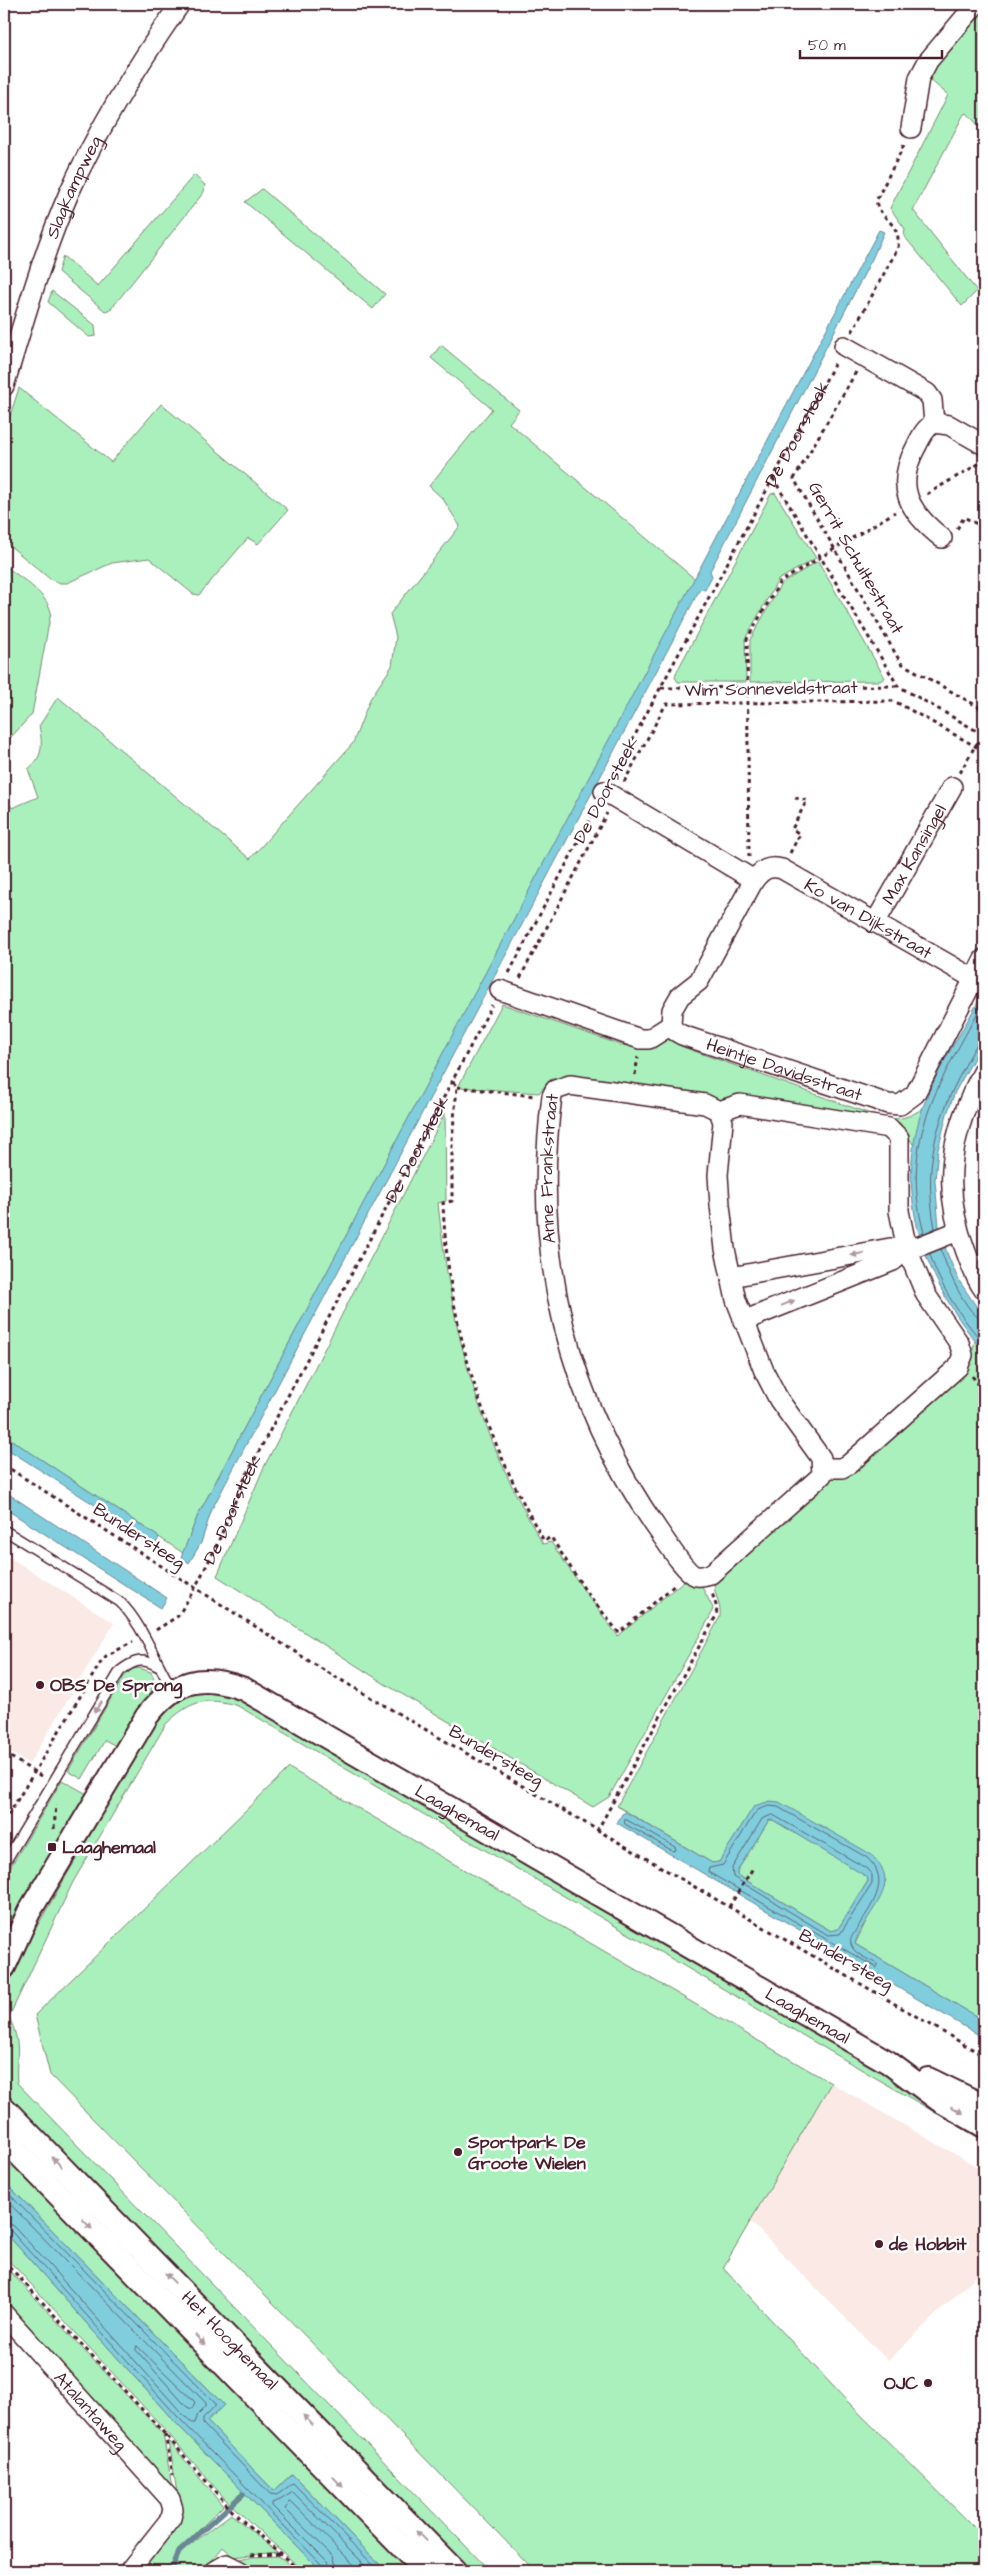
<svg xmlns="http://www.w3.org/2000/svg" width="988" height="2575" font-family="'Architects Daughter',sans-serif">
	<rect width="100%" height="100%" fill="#fff"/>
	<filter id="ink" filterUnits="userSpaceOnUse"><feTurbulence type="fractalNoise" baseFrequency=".02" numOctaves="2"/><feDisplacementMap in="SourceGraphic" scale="10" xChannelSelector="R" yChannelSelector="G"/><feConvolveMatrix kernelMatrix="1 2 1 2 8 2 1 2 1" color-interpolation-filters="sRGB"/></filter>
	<g filter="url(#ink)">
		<g fill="#fae9e5">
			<path d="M4 1554 114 1623 29 1764 4 1748Z"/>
			<path d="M831 2083 984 2171V2268L888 2361 750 2221Z"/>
		</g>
		<g fill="#aaf0bc" stroke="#7a8874">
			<path d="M984 9V132L967 113 964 114 913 210 977 291 962 306 904 236 905 229 890 208 948 95 928 78 937 61Z"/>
			<path d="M194 175 205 185 204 192 111 309 105 311 58 272 63 256 98 286Z"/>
			<path d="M262 189 385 294 373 309 245 202Z"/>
			<path d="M52 291 95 325 96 336 89 337 48 302Z"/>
			<path d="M441 345 519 410 509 423 695 579 198 1515 183 1553 4 1435V799L7 797 12 808 38 797 28 769C43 758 43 744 39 726L58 697 250 859 353 743 370 699 392 666 396 637 390 614 460 526 443 499 429 486 492 409 431 358Z"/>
			<path d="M19 388 111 462 161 404 288 510 258 544 248 538 199 595 193 594 149 558 112 563 67 583H60L50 579 4 541V434Z"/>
			<path d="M775 493 816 558 778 580 745 639 746 682H678L675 677 676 673 771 494Z"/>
			<path d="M818 561 885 678 880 681 750 682V640L781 584Z"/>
			<path d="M4 565C19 577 46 592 51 612L32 714 4 745Z"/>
			<path d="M502 1004 621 1045 635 1047 666 1035 669 1040 683 1047 882 1118C898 1121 910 1117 923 1108L914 1146 900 1123 720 1102 712 1096 551 1079 539 1093 458 1087Z"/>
			<path d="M445 1113 446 1201 438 1203C451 1329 478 1434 543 1544L551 1542 583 1589 618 1636 686 1579 701 1585 713 1608 711 1615 609 1797 593 1807 385 1684 217 1576 264 1467Z"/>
			<path d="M975 1341 984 1352V2021L855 1944 886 1880 754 1807 719 1862 712 1863 617 1806 720 1617C722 1603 711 1590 715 1580L829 1478 849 1473 963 1375 968 1369Z"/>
			<path d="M139 1668 151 1672 154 1678 151 1693 116 1746 105 1740 82 1779 68 1771 123 1678 132 1669Z"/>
			<path d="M204 1690 242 1697 984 2129V2141L238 1706C206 1696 190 1701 166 1724L73 1882 9 2017C23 2047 15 2054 17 2083L490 2571H464L4 2098V1983L158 1718 187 1696Z"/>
			<path d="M289 1768 831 2083 723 2268 845 2399 984 2537V2571H535L50 2075 35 2015Z"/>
			<path d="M62 1780 87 1794 4 1931V1878Z"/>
			<path d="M769 1820H773L868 1877V1881L838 1929 831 1931 737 1875V1871Z"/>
			<path d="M4 2147 417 2571H386L292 2474 274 2491 207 2421 224 2405 4 2181Z"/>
			<path d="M4 2231 173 2420 321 2571H303L225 2499 166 2431 16 2268 4 2257Z"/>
			<path d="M4 2265 163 2434 173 2493 108 2423 4 2305Z"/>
			<path d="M169 2441 223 2506 178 2551 170 2571H137L180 2513Z"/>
			<path d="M231 2514 277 2552 234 2557 223 2547 203 2571H173L180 2553Z"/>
			<path d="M277 2556 283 2559 296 2571H249L237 2560 249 2557Z"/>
		</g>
		<g fill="#80cdde" stroke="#6a8796" fill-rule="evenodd">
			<path d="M879 230 884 232 872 259 710 571 712 576 705 590 700 589 212 1509 201 1543 189 1563 181 1557 198 1515Z"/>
			<path d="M984 990V1040L955 1092 947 1114 938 1150 935 1180 939 1227 947 1253 958 1279 984 1318V1352C926 1283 892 1197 923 1107 937 1066 965 1029 984 990Z"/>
			<path d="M4 1435 159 1537 156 1544 4 1447Z"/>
			<path d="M4 1491 167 1598 161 1608 4 1508Z"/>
			<path d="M770 1801 779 1802 869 1853C900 1879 879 1899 863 1926 860 1932 856 1937 855 1944L984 2021V2038L617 1823 622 1814 626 1812 712 1863 719 1862 754 1806ZM769 1820H773L867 1877 868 1881 838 1929 831 1931 737 1875V1871Z"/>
			<path d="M4 2181 224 2405 207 2421 274 2491 292 2474 386 2571H321L173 2420 4 2231Z"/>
		</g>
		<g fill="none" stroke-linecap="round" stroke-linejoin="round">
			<g stroke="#606573" stroke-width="1">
				<path d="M935 1229C921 1153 941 1107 978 1042L984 1039"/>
				<path d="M924 1233C898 1138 942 1080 984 1001"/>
				<path d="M941 1249C945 1265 967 1318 984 1320"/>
				<path d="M930 1254C940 1288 962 1318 984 1344"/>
				<path d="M769 1806 778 1807 866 1857C896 1882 866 1912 851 1938 848 1952 866 1958 877 1964V1968L708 1872 709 1868 723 1865 753 1816 758 1810Z"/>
				<path d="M773 1815 866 1868 872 1875V1884L840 1934 828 1935 733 1877 732 1868 762 1819Z"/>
				<path d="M625 1819 675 1847 676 1850 673 1851 625 1824Z"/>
				<path d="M4 2189 215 2403V2406L203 2418V2424L270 2494 277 2495 293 2483 379 2571"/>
				<path d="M4 2198 206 2403V2406L198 2414 195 2423H192L181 2412 14 2226 4 2222"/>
				<path d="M4 2228 10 2230 177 2416 323 2566 324 2571"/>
				<path d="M137 2346 195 2402 192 2409 187 2407 136 2350Z"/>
				<path d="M331 2571 328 2562 272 2506V2503L280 2500 293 2492 371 2571"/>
				<path d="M338 2571 333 2556 285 2509 290 2502 293 2503 360 2571"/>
			</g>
			<path stroke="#6a8796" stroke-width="5.5" d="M171 2571 179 2552 243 2494"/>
			<g stroke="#4a1f2b" stroke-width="12">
				<g id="service">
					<path d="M4 1530 120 1602C144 1626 155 1662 173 1690"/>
					<path d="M4 1864 120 1671C133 1661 142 1657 157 1666"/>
				</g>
			</g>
			<g stroke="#4a1f2b" stroke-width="22">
				<g id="minor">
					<path d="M911 128 919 78 928 61 976 4"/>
					<path d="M844 346 927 393 932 400 934 423"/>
					<path id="s3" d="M4 386C24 321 42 255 69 193 99 126 138 64 180 4"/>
					<path d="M942 538C909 512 894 487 916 447 921 437 925 428 934 423L949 425 984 445"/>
					<path id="s4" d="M604 791 754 880 699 981 680 996 672 1010 671 1025 675 1031 682 1035 888 1104 900 1105 915 1094 984 959"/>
					<path id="s5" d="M754 880C762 870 769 865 782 869L983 984"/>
					<path id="s6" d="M875 923 952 787"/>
					<path d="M500 990 640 1039H649L671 1025"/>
					<path d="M984 1070C951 1130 940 1186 966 1252 971 1265 975 1278 984 1290"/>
					<path id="s7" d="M719 1111 723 1122 718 1175 720 1205 725 1249 736 1300 764 1371 779 1400 821 1458 822 1475 711 1574C706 1575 702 1577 696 1576 686 1573 667 1543 660 1533 568 1403 531 1254 552 1096L555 1090 570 1085 705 1104 719 1111 740 1104 889 1128 899 1138V1211L907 1249 926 1295 959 1343 963 1355 958 1367 849 1464 842 1468H824"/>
					<path d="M731 1277 890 1248 907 1249 920 1246 958 1231"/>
					<path d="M743 1321 893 1261 907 1249"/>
					<path id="s8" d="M4 2314 170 2499 173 2509 171 2518 129 2571"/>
					<path d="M215 2571 227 2564 241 2571"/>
				</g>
			</g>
			<g stroke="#4a1f2b" stroke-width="26">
				<g id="tertiary">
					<path id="s9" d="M4 1967 29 1912 147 1716C175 1680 201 1673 244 1689L888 2062 939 2100 984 2126"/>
					<path d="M928 2079 984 2106"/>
					<path id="s10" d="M4 2108 455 2571"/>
					<path d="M4 2139 425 2571"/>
				</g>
			</g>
			<g stroke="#4a1f2b" stroke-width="3" stroke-dasharray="4 4" stroke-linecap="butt">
				<path d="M852 332 898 248C901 221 881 222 876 201L904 145"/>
				<path d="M856 372 794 479 901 663 984 710"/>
				<path d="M773 478 898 686 984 735"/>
				<path d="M927 494 980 463"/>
				<path d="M957 529 964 517 984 528"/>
				<path d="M661 688 897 686"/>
				<path d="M960 773 975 746 984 736"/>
				<path id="s1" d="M613 776 836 361"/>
				<path d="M624 782 666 704 894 701 984 751"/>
				<path d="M790 853 800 834 792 829 807 800 795 798"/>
				<path d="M749 857 747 639 780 582 895 512"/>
				<path d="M509 973 597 806"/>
				<path d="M520 978 607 813"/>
				<path d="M635 1075 638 1057"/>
				<path d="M453 1082 457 1087 452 1140V1201L443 1203C448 1327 483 1434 544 1541L551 1537 585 1590 619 1633 676 1584"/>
				<path d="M457 1087 534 1096"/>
				<path d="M972 1376 984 1391"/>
				<path d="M4 1465 317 1666 984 2056"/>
				<path id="s2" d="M156 1630 178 1616 195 1588 216 1547 244 1480 492 1005"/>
				<path d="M4 1753 41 1776"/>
				<path d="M4 1822 101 1662 106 1656 133 1642"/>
				<path d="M54 1829 56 1805"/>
				<path d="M597 1831 716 1616 717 1608 712 1593"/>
				<path d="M729 1907 753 1868"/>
				<path d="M4 2261 165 2434 234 2513 300 2571"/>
				<path d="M165 2434 173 2475"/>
				<path d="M251 2555 282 2554"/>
				<path d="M972 2571 984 2560"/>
			</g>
			<use href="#service" stroke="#fff" stroke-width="9"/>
			<use href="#minor" stroke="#fff" stroke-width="19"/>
			<use href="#tertiary" stroke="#fff" stroke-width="22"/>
		</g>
		<defs><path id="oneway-solid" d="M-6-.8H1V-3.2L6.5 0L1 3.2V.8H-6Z" transform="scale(1.25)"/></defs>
		<g fill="#ae9aa0">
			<use href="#oneway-solid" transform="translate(858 1254) rotate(169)"/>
			<use href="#oneway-solid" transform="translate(788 1303) rotate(-22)"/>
			<use href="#oneway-solid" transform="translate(98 1707) rotate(121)"/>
			<use href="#oneway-solid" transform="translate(957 2110) rotate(30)"/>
			<use href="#oneway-solid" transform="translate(57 2162) rotate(-134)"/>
			<use href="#oneway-solid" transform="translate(87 2224) rotate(46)"/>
			<use href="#oneway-solid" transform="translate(170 2278) rotate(-134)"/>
			<use href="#oneway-solid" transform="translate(200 2340) rotate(46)"/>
			<use href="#oneway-solid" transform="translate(308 2420) rotate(-134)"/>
			<use href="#oneway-solid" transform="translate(338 2482) rotate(46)"/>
			<use href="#oneway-solid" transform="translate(421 2536) rotate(-134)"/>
		</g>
	</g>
	<g fill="#4a1f2b" stroke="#fff" stroke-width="2">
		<circle cx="40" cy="1685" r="5"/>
		<rect x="47" y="1842" width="10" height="10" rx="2.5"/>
		<circle cx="458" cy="2152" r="5"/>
		<circle cx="879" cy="2244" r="5"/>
		<circle cx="928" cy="2383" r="5"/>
	</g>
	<g text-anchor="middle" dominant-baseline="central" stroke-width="5" stroke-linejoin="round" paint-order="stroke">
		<g font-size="18" fill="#4a1f2b" stroke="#fff">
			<text stroke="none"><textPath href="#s3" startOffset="211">Slagkampweg</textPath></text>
			<text stroke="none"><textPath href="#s1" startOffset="389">De Doorsteek</textPath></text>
			<text transform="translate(856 558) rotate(60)">Gerrit Schultestraat</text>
			<text transform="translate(771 689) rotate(-1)">Wim Sonneveldstraat</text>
			<text transform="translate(606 790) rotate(-62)">De Doorsteek</text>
			<text stroke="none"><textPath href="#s6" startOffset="79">Max Kansingel</textPath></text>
			<text stroke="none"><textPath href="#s5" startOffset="132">Ko van Dijkstraat</textPath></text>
			<text stroke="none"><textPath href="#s4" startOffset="468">Heintje Davidsstraat</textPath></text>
			<text stroke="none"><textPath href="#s2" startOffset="551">De Doorsteek</textPath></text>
			<text stroke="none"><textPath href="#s7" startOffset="998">Anne Frankstraat</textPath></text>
			<text stroke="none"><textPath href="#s2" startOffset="146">De Doorsteek</textPath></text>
			<text transform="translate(139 1536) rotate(33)">Bundersteeg</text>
			<text transform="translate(496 1756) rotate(30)">Bundersteeg</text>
			<text stroke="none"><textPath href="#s9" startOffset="646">Laaghemaal</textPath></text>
			<text transform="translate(846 1960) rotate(30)">Bundersteeg</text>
			<text stroke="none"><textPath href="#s9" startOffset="1051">Laaghemaal</textPath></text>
			<text stroke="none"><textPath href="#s10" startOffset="324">Het Hooghemaal</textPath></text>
			<text stroke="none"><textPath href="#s8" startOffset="130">Atalantaweg</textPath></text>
		</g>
		<g font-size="18" font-weight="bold" fill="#4a1f2b" stroke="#fff" text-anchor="start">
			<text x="50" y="1685">OBS De Sprong</text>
			<text x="62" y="1847">Laaghemaal</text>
			<text x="468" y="2142">Sportpark De<tspan x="468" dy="21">Groote Wielen</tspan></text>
			<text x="889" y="2244">de Hobbit</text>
			<text x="918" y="2383" text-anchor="end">OJC</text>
		</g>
	</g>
	<rect width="988" height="2575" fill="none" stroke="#fff" stroke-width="20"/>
	<rect x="10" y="10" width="968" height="2555" fill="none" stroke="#4a1f2b" stroke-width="2" filter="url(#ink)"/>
	<path d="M800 50v8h142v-8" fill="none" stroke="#4a1f2b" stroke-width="2.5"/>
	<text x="808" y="50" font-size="15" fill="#4a1f2b" stroke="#ffffff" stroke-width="4" paint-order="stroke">50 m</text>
</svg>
